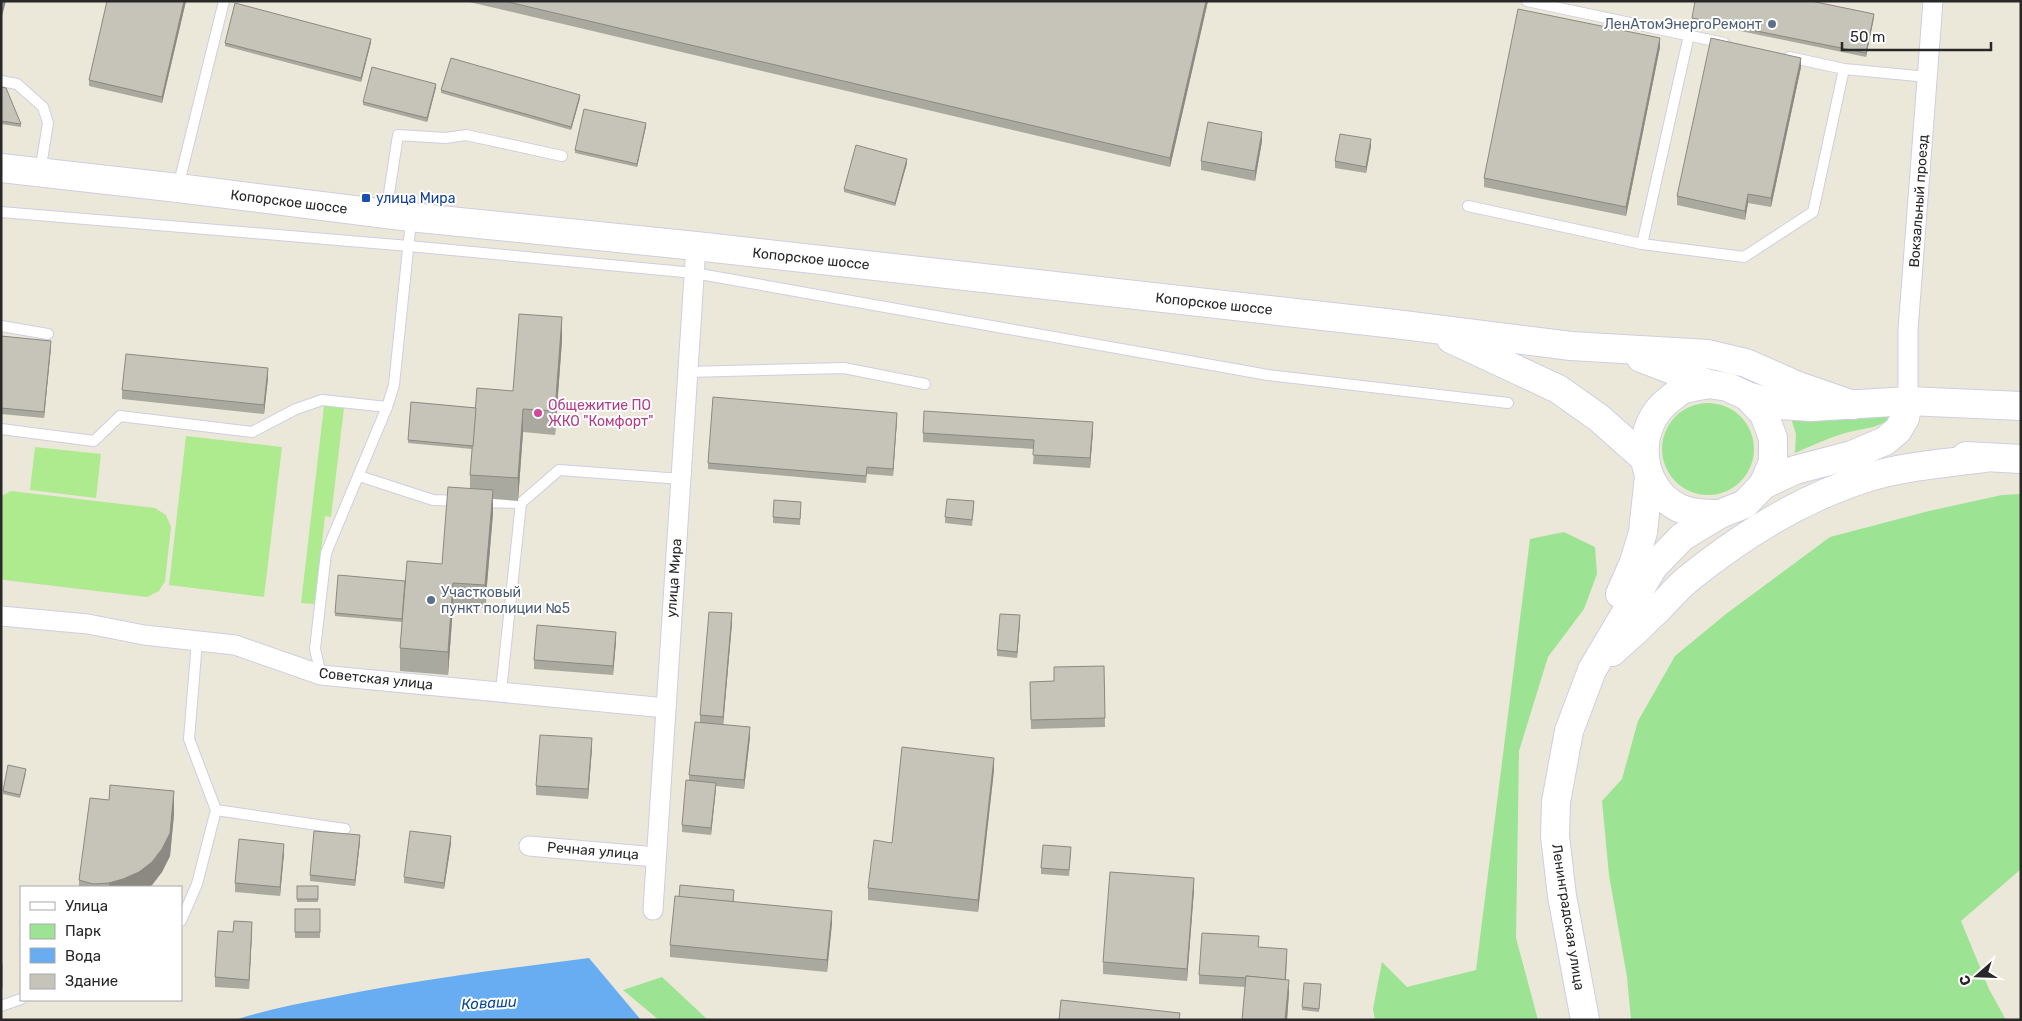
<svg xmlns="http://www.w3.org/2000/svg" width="2022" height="1021" font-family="Rubik,sans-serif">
	<rect width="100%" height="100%" fill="#ebe7d9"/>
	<g fill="#9ce493">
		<circle cx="1708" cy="449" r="46"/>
		<path d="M1898 410C1883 430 1865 427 1842 434 1826 439 1811 446 1795 453L1796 434 1790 415Z"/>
		<path d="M2021 494V869L1961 921 1989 989 2006 1020H1631L1627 977 1609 875 1602 801 1622 779 1638 721 1675 656 1726 614 1830 537 1929 511 2002 495Z"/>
		<path d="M1564 532 1595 547 1597 574 1584 609 1548 657 1519 751 1516 938 1538 1020H1375L1373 1009 1382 962 1407 987 1476 970 1530 539Z"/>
		<path d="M662 977 708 1020H659L623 990Z"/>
	</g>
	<g fill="#aeeb8f">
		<path d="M324 406 344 408 331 517 325 516 315 604 301 603Z"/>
		<path d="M186 436 282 447 264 597 169 585Z"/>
		<path d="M35 447 101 454 96 498 30 490Z"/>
		<path d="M11 491 155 508 166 515 171 527 165 581 159 591 147 597 4 580 1 578V496Z"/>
	</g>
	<path fill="#68adf1" d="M589 958 641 1020H235C265 1010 297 1004 328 998 414 980 502 969 589 958Z"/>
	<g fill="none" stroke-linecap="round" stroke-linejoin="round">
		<g stroke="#cfcee2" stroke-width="12">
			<g id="service">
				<path d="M1527 1 1724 43"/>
				<path d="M1789 57 1844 69 1928 77"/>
				<path d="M1 81 17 84 43 107 48 123 40 172"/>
				<path d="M178 187 224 1"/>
				<path d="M1468 206 1642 244 1744 257 1813 212 1844 69"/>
				<path d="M1 212 409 246 694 273 1268 375 1508 403"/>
				<path d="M386 213 398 135 446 138 466 135 562 156"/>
				<path d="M1642 244 1689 35"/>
				<path d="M1 326 48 334"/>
				<path d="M688 372 844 368 925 384"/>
				<path d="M1 429 94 441 120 416 252 432 296 409 322 400 387 407"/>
				<path d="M359 476 433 500 460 501"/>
				<path d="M479 502 521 503"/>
				<path d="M321 675 315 649 326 553 387 407 394 385 410 230V219"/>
				<path d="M501 691 521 503 559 470 681 479"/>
				<path d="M216 810 345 829"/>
				<path d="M181 921 197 884 216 810 189 739 197 641"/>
				<path d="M1 1006 21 999"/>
			</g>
		</g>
		<g stroke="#cfcee2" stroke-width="21">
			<g id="minor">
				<path d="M1908 401V330L1933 1"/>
				<path d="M1 616 88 624 144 635 235 645 321 675 666 708"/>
				<path d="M529 846 656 857"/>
				<path d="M653 910 696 246"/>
			</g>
		</g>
		<g stroke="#cfcee2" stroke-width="30">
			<g id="secondary">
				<path d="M1 168 178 188 410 217 696 246 1395 324 1571 346 1708 354 1746 363 1798 386 1853 405"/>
				<path d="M1451 339 1558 389 1599 418 1644 458"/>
				<path d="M1641 358 1709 384 1728 387 1747 396 1780 405 1811 407 1908 401 2021 406"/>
				<path d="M1709 384C1700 386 1690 387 1682 390 1678 392 1674 396 1670 399 1633 426 1637 487 1679 508 1693 514 1706 514 1720 514"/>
				<path d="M1747 396 1764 414 1773 438V462L1763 485"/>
				<path d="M1966 456 2021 459"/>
				<path d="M1620 594 1634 562 1643 532 1649 476"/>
				<path d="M1612 652C1628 638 1644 623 1659 608 1669 598 1678 587 1688 579 1741 536 1804 497 1869 477 1905 466 1948 463 1985 458"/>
				<path d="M1585 1020 1562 896 1555 836 1556 802 1569 731 1592 670 1653 567 1682 537 1720 514 1745 504 1763 485 1795 470 1852 455 1885 441 1898 430 1905 418 1908 401"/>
			</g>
		</g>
		<use href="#service" stroke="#fff" stroke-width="10"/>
		<use href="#minor" stroke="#fff" stroke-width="19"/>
		<use href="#secondary" stroke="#fff" stroke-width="28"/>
	</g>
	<g fill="#aaa99f">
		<path d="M186 1 162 103 89 86V80Z"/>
		<path d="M465 1H1208L1170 167Z"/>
		<path d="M1874 17 1866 57 1692 21V18Z"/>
		<path d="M371 42 361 82 225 46V43Z"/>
		<path d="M1660 47 1626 216 1484 187V178Z"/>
		<path d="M1801 67 1771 207 1748 203 1745 220 1677 205V196Z"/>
		<path d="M1 87 21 124V127L1 124Z"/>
		<path d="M436 87 427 122 363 105V102Z"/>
		<path d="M441 90 580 98 571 130 441 93Z"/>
		<path d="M646 126 637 167 575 153V150Z"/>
		<path d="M1262 141 1255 181 1201 170V161Z"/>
		<path d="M1371 146 1366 173 1335 168V161Z"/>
		<path d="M907 163 895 206 844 192V189Z"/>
		<path d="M1 336 51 347 44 418 1 414Z"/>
		<path d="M562 340 555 435 523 432 518 501 493 499V513L485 608 453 606 448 675 400 671V648L402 622 335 616V613L442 564 470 488V475L472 449 408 443 411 402 476 408 513 391Z"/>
		<path d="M268 378 264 414 122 399V390Z"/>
		<path d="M897 419 893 476 867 474 866 483 708 469V463Z"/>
		<path d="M1093 431 1090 468 1033 464 1034 449 923 442V433Z"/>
		<path d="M801 508 800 525 773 523V517Z"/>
		<path d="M974 508 972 526 945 523V517Z"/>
		<path d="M1020 622 1017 658 997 656V650Z"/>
		<path d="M732 623 723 725 750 737 744 789 716 786 711 835 682 832V825L689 780V775L700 722V715Z"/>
		<path d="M616 641 613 675 534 669V660Z"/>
		<path d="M1104 666 1105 727 1031 729 1030 682 1054 681Z"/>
		<path d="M592 748 588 799 536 795V786Z"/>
		<path d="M994 770 978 912 868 900V888L892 843Z"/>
		<path d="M26 773 20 798 3 794V791Z"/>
		<path d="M174 814 170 856 162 872 152 885 149 887H79V880Z"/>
		<path d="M360 841 355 886 310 881V875Z"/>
		<path d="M451 843 444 889 404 883V877Z"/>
		<path d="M284 853 280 896 235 892V883Z"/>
		<path d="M1071 853 1069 876 1041 874V868Z"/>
		<rect x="297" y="886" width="21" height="16"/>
		<path d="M1194 890 1187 981 1103 974V962Z"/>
		<path d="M734 896V902L832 923 827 972 670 957V945Z"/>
		<rect x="295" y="909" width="25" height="29"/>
		<path d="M252 931 249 989 215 987V977L233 932Z"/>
		<path d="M1258 947 1287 958 1286 980 1289 992 1287 1020H1242L1245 987 1199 984V975Z"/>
		<path d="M1321 987 1319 1012 1302 1010V1007Z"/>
	</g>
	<g fill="#8b8982">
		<path d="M3 1H6L1 20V11Z"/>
		<path d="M184 1H186L162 103V97Z"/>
		<path d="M1206 1H1208L1170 167V158Z"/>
		<path d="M1874 14V17L1866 57V53Z"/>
		<path d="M1660 38V47L1626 216V207Z"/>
		<path d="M371 39V42L361 82V78Z"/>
		<path d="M1801 58V67L1771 207V198Z"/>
		<path d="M436 84V87L427 122V118Z"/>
		<path d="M580 95V98L571 130V127Z"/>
		<path d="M646 123V126L637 167V164Z"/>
		<path d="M1262 132V141L1255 181V171Z"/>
		<path d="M1371 139V146L1366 173V167Z"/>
		<path d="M907 159V163L895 206V203Z"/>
		<path d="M1748 194V203L1745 220V211Z"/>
		<path d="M562 317V340L555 435V411Z"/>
		<path d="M51 341V347L44 418V412Z"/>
		<path d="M268 368V378L264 414V405Z"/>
		<path d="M523 409V432L518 501V478Z"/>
		<path d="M897 413V419L893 476V469Z"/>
		<path d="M1093 422V431L1090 468V458Z"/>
		<path d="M493 490V513L485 608V585Z"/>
		<path d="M453 583V606L448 675V652Z"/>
		<path d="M732 613V623L723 726V717Z"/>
		<path d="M1020 615V622L1017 658V652Z"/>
		<path d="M616 632V641L613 675V666Z"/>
		<path d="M750 727V737L744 789V780Z"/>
		<path d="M592 738V748L588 799V789Z"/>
		<path d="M994 758V770L978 912V900Z"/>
		<path d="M716 783V789L711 835V828Z"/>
		<path d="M174 791V814L170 856 162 872 152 885 149 887H109V883Z"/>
		<path d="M360 835V841L355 886V880Z"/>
		<path d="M451 836V843L444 889V883Z"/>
		<path d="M284 844V853L280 896V887Z"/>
		<path d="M1194 878V890L1187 981V969Z"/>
		<path d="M832 911V923L827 972V960Z"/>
		<path d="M252 922V931L249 989V980Z"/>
		<path d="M1289 980V992L1287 1020H1285Z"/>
	</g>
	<g fill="#c6c4b9" stroke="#8b8982">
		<path d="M1 1H3L1 11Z"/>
		<path d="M107 1H184L162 97 89 80Z"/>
		<path d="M504 1H1206L1170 158Z"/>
		<path d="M1695 1H1811L1874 14 1866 53 1692 18Z"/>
		<path d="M235 3 371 39 361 78 225 43Z"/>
		<path d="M1518 9 1660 38 1626 207 1484 178Z"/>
		<path d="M1711 38 1801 58 1771 198 1748 194 1745 211 1677 196Z"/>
		<path d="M451 58 580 95 571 127 441 90Z"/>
		<path d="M372 67 436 84 427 118 363 102Z"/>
		<path d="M1 87 6 88 21 124 1 121Z"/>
		<path d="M584 109 646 123 637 164 575 150Z"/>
		<path d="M1208 122 1262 132 1255 171 1201 161Z"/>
		<path d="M1340 134 1371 139 1366 167 1335 161Z"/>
		<path d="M856 145 907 159 895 203 844 189Z"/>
		<path d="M519 314 562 317 555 411 523 409 518 478 470 475 477 388 513 391Z"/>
		<path d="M1 336 51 341 44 412 1 408Z"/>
		<path d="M126 354 268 368 264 405 122 390Z"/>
		<path d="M713 397 897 413 893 469 867 467 866 476 708 463Z"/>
		<path d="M411 402 476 408 473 446 408 440Z"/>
		<path d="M924 411 1093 422 1090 458 1033 455 1034 440 923 433Z"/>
		<path d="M448 487 493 490 485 585 453 583 448 652 400 648 407 561 442 564Z"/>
		<path d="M947 499 974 501 972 520 945 517Z"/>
		<path d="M774 500 801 502 800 519 773 517Z"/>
		<path d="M338 575 405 581 402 619 335 613Z"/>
		<path d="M709 612 732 613 723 717 700 715Z"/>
		<path d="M1000 614 1020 615 1017 652 997 650Z"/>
		<path d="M537 625 616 632 613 666 534 660Z"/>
		<path d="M1104 666 1105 718 1031 720 1030 682 1054 681V667Z"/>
		<path d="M695 722 750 727 744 780 689 775Z"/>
		<path d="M540 735 592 738 588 789 536 786Z"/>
		<path d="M902 747 994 758 978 900 868 888 874 840 892 843Z"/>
		<path d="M8 765 26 769 20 795 3 791Z"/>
		<path d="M686 780 716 783 711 828 682 825Z"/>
		<path d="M110 785 174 791 170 833 162 849 152 862 139 872 123 879 109 883 93 884 79 880 90 798 109 800Z"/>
		<path d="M314 831 360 835 355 880 310 875Z"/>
		<path d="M410 831 451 836 444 883 404 877Z"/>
		<path d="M239 839 284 844 280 887 235 883Z"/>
		<path d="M1043 845 1071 847 1069 870 1041 868Z"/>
		<path d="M1110 872 1194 878 1187 969 1103 962Z"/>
		<path d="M680 885 734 890 733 902 679 897Z"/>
		<rect x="297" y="886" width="21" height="13"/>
		<path d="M675 896 832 911 827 960 670 945Z"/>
		<rect x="295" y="909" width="25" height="23"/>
		<path d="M234 921 252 922 249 980 215 977 218 931 233 932Z"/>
		<path d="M1202 933 1259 936 1258 947 1287 949 1285 980 1246 976V978L1199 975Z"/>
		<rect x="1" y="964" width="1" height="23"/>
		<path d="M1246 976 1289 980 1285 1020H1242Z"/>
		<path d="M1304 983 1321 984 1319 1009 1302 1007Z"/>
		<path d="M1061 1000 1180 1013 1179 1020H1059Z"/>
	</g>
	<g fill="#5c6f8a" stroke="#fff" stroke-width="2">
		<circle cx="1772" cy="24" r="5"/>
		<circle cx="431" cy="600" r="5"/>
	</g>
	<rect fill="#1a4fb4" stroke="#fff" stroke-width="2" x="361" y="193" width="10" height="10" rx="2.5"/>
	<circle fill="#d1479c" stroke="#fff" stroke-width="2" cx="538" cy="413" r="5"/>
	<g text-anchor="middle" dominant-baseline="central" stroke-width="4" stroke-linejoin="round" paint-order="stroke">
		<g font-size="14" fill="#4e5e75" stroke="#fff" text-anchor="end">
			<text x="1762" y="24">ЛенАтомЭнергоРемонт</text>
			<text x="441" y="592" text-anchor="start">Участковый<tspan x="441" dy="16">пункт полиции №5</tspan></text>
		</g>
		<g font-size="14" fill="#164399" stroke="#fff" text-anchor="start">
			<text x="376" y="198">улица Мира</text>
		</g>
		<g font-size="14" fill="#282828" stroke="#fff">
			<text transform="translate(1919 201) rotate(-86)">Вокзальный проезд</text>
			<text transform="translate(289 202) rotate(7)">Копорское шоссе</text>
			<text transform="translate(811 259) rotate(6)">Копорское шоссе</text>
			<text transform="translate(1214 304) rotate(6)">Копорское шоссе</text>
			<text transform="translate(674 578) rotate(-86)">улица Мира</text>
			<text transform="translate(376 679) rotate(6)">Советская улица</text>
			<text transform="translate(593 851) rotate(5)">Речная улица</text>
			<text transform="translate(1568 917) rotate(81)">Ленинградская улица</text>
		</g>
		<g font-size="14" fill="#b23c85" stroke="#fff" text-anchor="start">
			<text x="548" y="405">Общежитие ПО<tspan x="548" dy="16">ЖКО "Комфорт"</tspan></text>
		</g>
		<g font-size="15" font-style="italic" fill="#0a479a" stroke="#fff">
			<text transform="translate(489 1003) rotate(-3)">Коваши</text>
		</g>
	</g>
	<rect width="2022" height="1021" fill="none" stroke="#282828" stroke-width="5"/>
	<rect x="20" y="886" width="162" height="115" fill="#ffffff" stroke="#a9a9a9"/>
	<rect x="30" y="902" width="25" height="8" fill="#ffffff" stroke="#a9a9a9"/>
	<text x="65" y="911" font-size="15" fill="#282828">Улица</text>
	<rect x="30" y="924" width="25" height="15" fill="#9ce493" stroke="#a9a9a9"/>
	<text x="65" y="936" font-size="15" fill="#282828">Парк</text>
	<rect x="30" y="948" width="25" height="15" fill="#68adf1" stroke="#a9a9a9"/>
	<text x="65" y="961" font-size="15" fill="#282828">Вода</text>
	<rect x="30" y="974" width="25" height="15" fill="#c6c4b9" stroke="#a9a9a9"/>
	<text x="65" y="986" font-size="15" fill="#282828">Здание</text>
	<g transform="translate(1977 976) rotate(250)" stroke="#ffffff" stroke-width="4" paint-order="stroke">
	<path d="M0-4L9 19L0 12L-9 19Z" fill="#282828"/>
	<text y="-8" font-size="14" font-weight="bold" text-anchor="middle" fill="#282828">С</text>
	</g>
	<path d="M1842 42v8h149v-8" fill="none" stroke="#282828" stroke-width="2.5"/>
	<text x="1850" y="42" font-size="15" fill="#282828" stroke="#ffffff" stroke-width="4" paint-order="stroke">50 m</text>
</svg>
